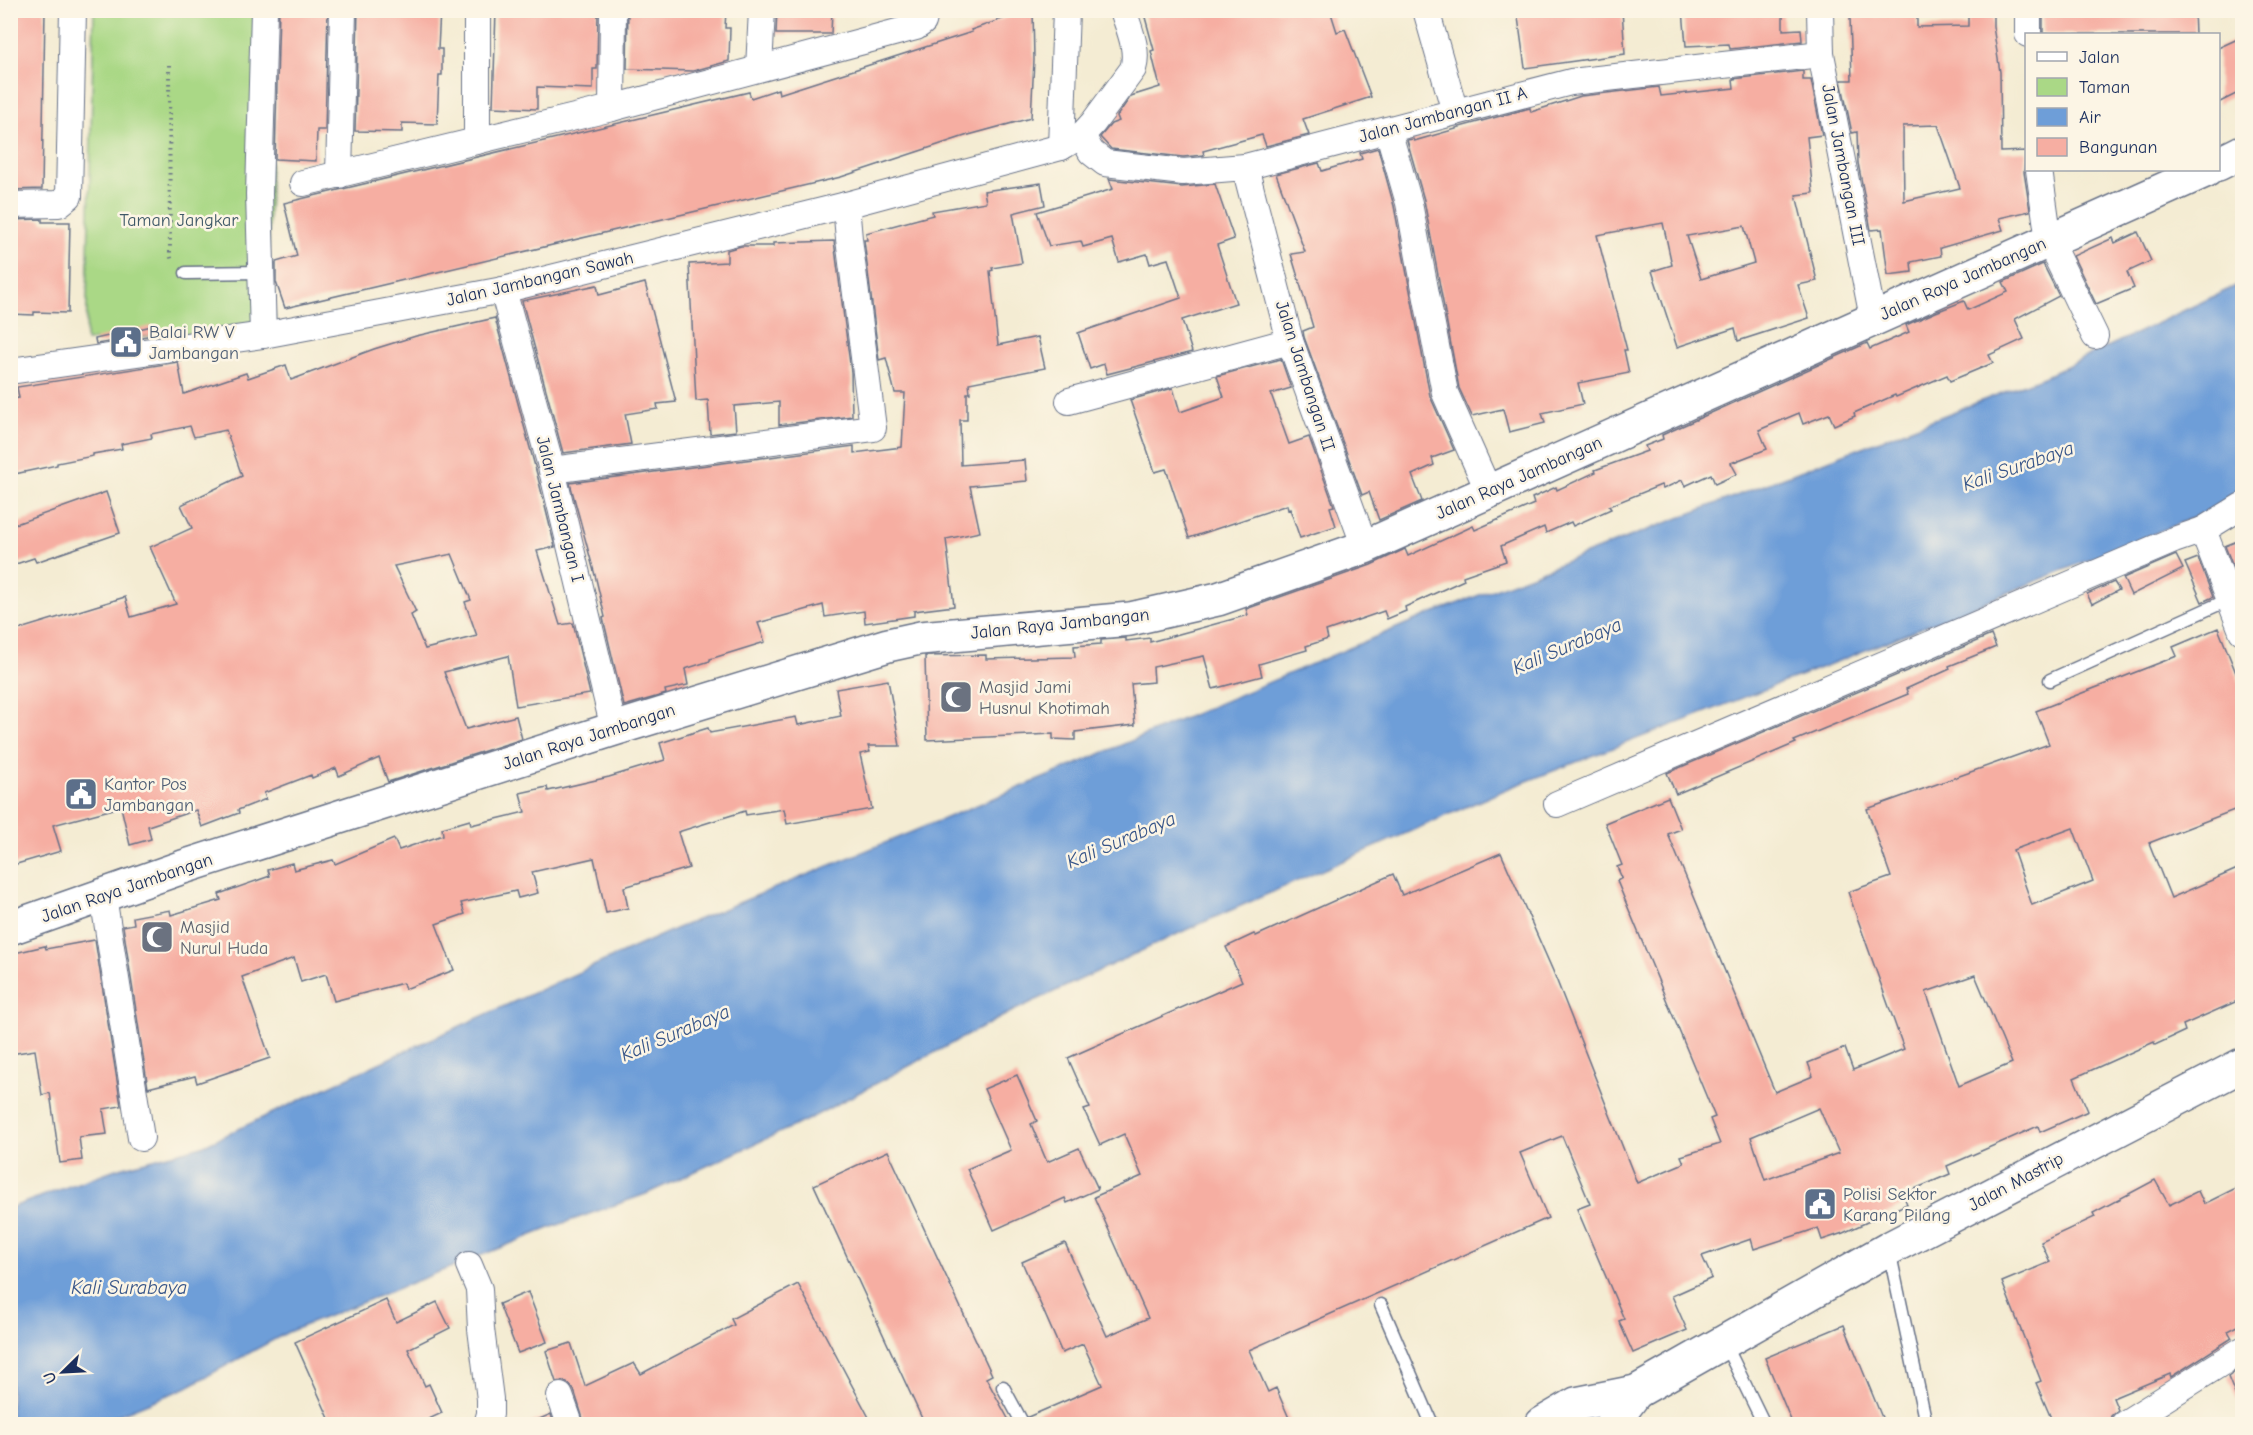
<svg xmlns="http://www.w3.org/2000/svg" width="2253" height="1435" font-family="'Comic Neue',sans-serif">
	<rect width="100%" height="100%" fill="#fcf5e5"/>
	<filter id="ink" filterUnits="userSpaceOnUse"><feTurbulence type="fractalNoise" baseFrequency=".0167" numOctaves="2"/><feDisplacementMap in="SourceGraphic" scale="12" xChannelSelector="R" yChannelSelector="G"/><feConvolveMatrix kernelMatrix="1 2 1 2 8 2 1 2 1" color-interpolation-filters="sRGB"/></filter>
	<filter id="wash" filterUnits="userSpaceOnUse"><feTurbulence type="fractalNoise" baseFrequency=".008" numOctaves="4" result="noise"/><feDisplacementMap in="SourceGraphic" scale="24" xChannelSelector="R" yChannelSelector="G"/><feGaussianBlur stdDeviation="1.35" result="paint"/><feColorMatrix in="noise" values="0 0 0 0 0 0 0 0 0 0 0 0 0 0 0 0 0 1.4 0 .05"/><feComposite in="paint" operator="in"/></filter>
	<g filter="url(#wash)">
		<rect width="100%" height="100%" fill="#f4ecd3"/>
		<path fill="#aad886" stroke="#628472" stroke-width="1.5" d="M94 11H273L268 277 277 327 86 341Z"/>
		<path fill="#6e9ed8" stroke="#44669b" stroke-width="1.5" d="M2242 283V498L1841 660 1509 788 1188 929 1013 1011 807 1120 646 1194 555 1226 288 1332 185 1388 96 1424H11L10 1208 116 1169 202 1146 407 1050 675 929 1058 772 1420 618 2046 376Z"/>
		<g id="blocks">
			<g fill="#f6aea2" fill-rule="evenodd">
				<path d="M10 10H45L42 189 10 190Z"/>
				<path d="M279 10H328L325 130H317L316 161 275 159Z"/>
				<path d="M358 10H440L438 49H442V75H439L437 124 402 123V132L355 131Z"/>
				<path d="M496 10H598L597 69H593V89L537 87V109L493 107Z"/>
				<path d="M628 10H726L725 28H730L729 61 693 71 627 69Z"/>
				<path d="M777 10H832L831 34H776Z"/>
				<path d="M1028 10H1033L1034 60 1031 118 965 136 841 177 285 308 276 282V262L297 256 284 203 749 92 751 98 778 89 779 94 972 32 971 30Z"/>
				<path d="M1143 10H1330L1337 32 1345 29 1371 97 1303 119 1309 135 1266 146 1262 135 1203 151 1204 155 1183 157 1111 149 1100 137 1111 124 1119 121 1117 116 1131 96 1160 87 1151 51 1154 50Z"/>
				<path d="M1517 10H1622L1625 54 1525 68Z"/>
				<path d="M1683 10H1712V13L1783 10V30L1801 29 1802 41 1730 49 1729 44 1686 46Z"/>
				<path d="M1968 10H1993V26L2000 72 2001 152 2026 151 2024 172 2030 211 1999 218 2003 230 1940 248 1941 256 1911 262 1912 272 1888 275 1882 229 1871 230 1858 163 1857 132 1852 133 1841 80H1852L1850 17 1917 15V27L1968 26ZM1938 125 1960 188 1904 201 1903 126Z"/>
				<path d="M2043 10H2194L2195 34H2043Z"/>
				<path d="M2242 37V91L2218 103V48Z"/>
				<path d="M1803 71V80H1811L1822 135 1807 137 1813 193 1796 195 1817 281 1798 285 1809 318 1738 341 1735 328 1677 347 1652 271 1672 265 1663 223 1597 235 1627 350H1624L1629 373 1578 383 1583 404 1542 413 1545 423 1509 432 1503 409 1472 416 1459 388 1424 200 1407 140 1413 139 1414 141 1456 129V128L1530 108 1531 112 1581 96 1659 87 1661 96 1734 88 1733 79ZM1744 226 1754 263 1701 279 1687 236Z"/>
				<path d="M1378 148 1394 206 1430 396 1454 450 1432 458 1434 465 1412 475 1422 501 1379 520 1369 492 1362 495 1304 337 1303 331 1313 327 1291 254 1305 252 1276 174 1319 163 1322 171 1362 159 1360 153Z"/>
				<path d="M1109 179 1182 187 1215 184 1234 239 1217 245 1236 303 1182 320 1192 352 1107 374 1104 364 1090 369 1078 333 1181 298 1168 259 1150 264 1147 254 1119 262 1112 239 1083 247 1081 241 1049 246 1037 212 1113 189Z"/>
				<path d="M1041 183 1045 205 1013 213 1022 263 992 268 993 270 990 271 998 345 1038 337 1045 368 969 383 970 393H967V420H960L961 465 1025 460 1027 481 970 486 980 532 946 539 954 606 914 611V616L865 623 864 611 825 617 823 605 758 623 765 642 710 659V661L685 669 688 685 665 690 666 694 624 706 603 618 605 617 596 579 570 483 854 446V453L902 447 905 393H895L886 358 879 360 864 240H867L866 233 933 215 932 211 986 202 984 191Z"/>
				<path d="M42 219V222H70L68 313 34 312V315L10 314V220Z"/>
				<path d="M2138 232 2151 261 2127 272 2134 288 2096 304 2073 256 2113 238 2115 243Z"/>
				<path d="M834 241 851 372 852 416 779 425V402L734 406 736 431 710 434 708 400 696 401 689 264 727 262V250L741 246H773V243Z"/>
				<path d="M2043 264 2059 296 2015 319 2024 339 1989 355 1993 363 1950 381 1947 375 1896 397 1895 395 1854 413 1855 416 1834 425 1829 414 1803 424 1799 413 1759 430 1767 449 1731 463 1737 474 1715 484 1711 474 1685 486 1682 480 1663 489 1661 485 1609 506 1611 509 1573 526 1571 522 1546 533 1544 527 1501 546 1506 561 1463 576 1464 580 1405 607 1406 611 1387 619 1384 611 1326 631 1328 639 1306 646 1307 650 1259 664 1262 676 1213 689 1204 656 1153 667 1154 682 1131 684 1135 725 1075 732V740L1053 739V734L927 740 925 656 986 655V659L1075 657 1074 646 1101 644V640L1126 638V641L1150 638V642L1248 615 1246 609 1371 565 1405 549 1408 556 1473 526 1475 530 1534 504 1532 498 1556 487 1557 490 1596 472 1595 470 1647 451 1645 446 1663 439 1662 435 1867 343 1870 349 1909 332 1906 325 1936 312 1964 301 1968 310 2008 292 2003 282Z"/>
				<path d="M645 283 676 402 657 404 658 409 625 414 631 444 563 453 522 301 597 285 599 295Z"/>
				<path d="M495 318 537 474 555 547 537 551 560 625 573 623 590 694 516 706 508 656 444 672 466 729 516 716 522 739 388 782 379 758 339 776 336 768 312 778 311 775 264 793 266 799 238 810 239 813 202 827 196 810 148 826 151 839 130 845 121 807 53 825 61 851 10 866V632L125 597 131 617 176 604 150 547 192 528 181 505 242 476 226 430 194 437 190 426 151 434 152 438 121 444 122 449 93 454V456L57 463V465L10 475V399L19 398 17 387 178 362 184 394 246 373 248 378 286 365 291 380 374 349 416 336ZM452 554 471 600 465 602 477 636 425 649 411 615 416 612 394 566Z"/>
				<path d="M152 326 154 335 96 344 95 339Z"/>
				<path d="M1281 359 1291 388 1271 394 1289 444 1309 437 1334 506 1330 507 1336 526 1300 538 1290 509 1288 510 1287 505 1189 538 1166 469 1155 472 1130 400 1173 388 1180 412 1224 397 1217 376Z"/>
				<path d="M106 492 120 533 36 562 34 558 10 566V526Z"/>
				<path d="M2242 539V584L2240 585 2225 546Z"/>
				<path d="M2176 555 2183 569 2131 595 2123 578Z"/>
				<path d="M2198 558 2213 597 2202 602 2185 563Z"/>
				<path d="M2114 582 2119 590 2092 604 2087 594Z"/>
				<path d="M2218 628 2242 688V807L2149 843 2171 898 2242 867V999L2183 1025 2185 1031 2155 1045 2154 1042 2074 1078 2088 1111 2040 1132 2038 1126 1947 1166 1950 1174 1903 1194 1907 1204 1843 1233 1822 1240 1818 1228 1754 1249 1751 1239 1702 1256 1712 1278 1672 1296 1687 1330 1633 1353 1619 1321 1624 1319 1577 1209 1590 1204 1562 1136 1520 1153 1548 1218 1249 1350 1268 1392 1276 1388 1292 1425H1031L1028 1417 1102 1385 1083 1344 1062 1353 1022 1262 1065 1243 1107 1336 1148 1318 1094 1197 1142 1176 1124 1134 1100 1145 1084 1110 1090 1108 1068 1058 1242 981 1226 947 1254 934 1256 936 1393 874 1402 895 1501 853 1553 971 1637 1183 1684 1163 1681 1156 1720 1144 1710 1119 1715 1117 1617 881 1622 878 1617 867 1622 865 1605 823 1668 797 1681 829 1668 834 1775 1092 1813 1076 1808 1063 1845 1048 1853 1070 1904 1049 1848 892 1891 877 1867 809 2049 744 2036 711 2177 656 2173 647ZM2073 828 2093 881 2032 905 2013 850ZM1975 975 2012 1063 1959 1086 1926 992ZM1819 1108 1839 1153 1765 1180 1751 1137Z"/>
				<path d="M1991 635 1996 647 1949 666 1950 669 1906 689 1908 694 1794 741 1796 743 1676 794 1667 773Z"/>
				<path d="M888 680 900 746H868L870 752 860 754 872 809 787 824 784 809 746 815 745 811 678 832 689 868 624 887 628 908 606 913 594 858 532 872 538 893 518 898 516 891 461 903 465 914 436 924 454 970 405 989 403 983 334 1001 326 974 301 982 294 958 242 977 270 1058 197 1083 195 1076 148 1088 123 926 134 924 133 917 170 910 171 915 221 900 219 894 270 876 268 870 292 863 294 870 333 860 335 864 394 839 399 850 443 835 442 828 470 820 471 825 525 812 520 793 547 787 548 791 609 777 665 760 660 743 708 728 710 733 796 717 798 725 841 716 836 689Z"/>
				<path d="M95 940 121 1106 103 1109 107 1134 79 1137 82 1160 60 1163 50 1093 42 1095 35 1050 10 1054V954L45 946 46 949Z"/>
				<path d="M1017 1075 1037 1121 1031 1124 1047 1162 1079 1148 1098 1189 1067 1203 1065 1198 994 1230 967 1169 1011 1150 984 1089Z"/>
				<path d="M888 1151 992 1375 986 1378 1011 1424 1014 1425H925L814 1185Z"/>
				<path d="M2155 1180 2169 1205 2198 1191 2204 1204 2242 1185V1324L2228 1331 2232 1338 2171 1377 2170 1374 2113 1398 2118 1410 2111 1416 2110 1421 2102 1425H2054L2036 1383 2041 1381 2002 1282 2050 1262 2041 1242 2095 1217 2093 1213Z"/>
				<path d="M798 1284 873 1425H585L574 1390 569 1384 563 1381 556 1382 546 1351 571 1343 585 1386 634 1363 641 1374 734 1325 731 1319Z"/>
				<path d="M528 1292 547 1342 518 1353 499 1304Z"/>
				<path d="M386 1300 396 1322 437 1302 450 1328 408 1349 425 1386 429 1384 442 1413 416 1425H332L295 1342Z"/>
				<path d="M1844 1325 1883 1420 1872 1425H1793L1765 1358Z"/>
				<path d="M2242 1367V1411L2228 1377Z"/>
				<path d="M551 1414 554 1425H528V1424Z"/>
			</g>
		</g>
	</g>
	<g filter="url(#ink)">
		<use href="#blocks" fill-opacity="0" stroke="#677187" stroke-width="1.5"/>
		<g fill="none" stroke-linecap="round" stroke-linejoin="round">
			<g stroke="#677187" stroke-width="15">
				<g id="lane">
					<path d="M186 273 261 272"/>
					<path d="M2050 680 2230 599"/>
					<path d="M1889 1250 1926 1424"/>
					<path d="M1381 1305 1432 1424"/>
					<path d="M1724 1342 1764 1424"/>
					<path d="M1003 1387 1023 1424"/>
				</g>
			</g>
			<g stroke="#677187" stroke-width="28">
				<g id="street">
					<path d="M1426 10 1455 112"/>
					<path d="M1820 10 1821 54 1873 318"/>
					<path d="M2028 10V34"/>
					<path d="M759 68 762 10"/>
					<path d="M612 108 613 10"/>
					<path d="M1388 130 1409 203 1419 257 1445 393 1489 492"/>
					<path d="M1082 135 1091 152 1105 163 1183 172 1245 167 1571 82 1821 54"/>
					<path d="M477 141V10"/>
					<path d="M1061 147 1066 10"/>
					<path d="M1245 167 1290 341 1365 547"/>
					<path d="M2039 170 2049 241 2095 336"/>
					<path d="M339 175 343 10"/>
					<path d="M303 183 612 108 916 27 923 22 926 10"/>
					<path d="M10 205 59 204 69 196 73 10"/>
					<path d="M503 290 552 470 614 729"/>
					<path d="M263 335 259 194 264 10"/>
					<path d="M10 371 263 335 503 290 846 205 1061 147 1082 135 1093 123 1133 69C1139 50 1129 29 1123 10"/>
					<path d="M1069 401 1290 341"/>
					<path d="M552 470 873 428 849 239 846 205"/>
					<path d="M2203 530 2242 506"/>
					<path d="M1557 804 2174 540 2203 530 2242 631"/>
					<path d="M103 896 141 1138"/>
					<path d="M469 1265 479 1289 481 1329 490 1399V1414L487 1424"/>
					<path d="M560 1396 570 1424"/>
					<path d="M2124 1424 2242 1350"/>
				</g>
			</g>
			<g stroke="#677187" stroke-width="36">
				<g id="secondary">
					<path d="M2218 164 2242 152"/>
					<path d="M10 928 183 867 614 729 888 645 920 638 1130 619 1218 599 1365 547 2207 170"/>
				</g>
			</g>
			<g stroke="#677187" stroke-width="36">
				<g id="primary">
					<path d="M1542 1424 1576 1404 1636 1392 1888 1249 2242 1065"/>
					<path d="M1612 1424 1636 1392"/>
				</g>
			</g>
			<path stroke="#677187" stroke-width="4" stroke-dasharray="1.5 4.5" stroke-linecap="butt" d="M169 65 170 254 172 262"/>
			<use href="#lane" stroke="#fff" stroke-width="12"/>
			<use href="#street" stroke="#fff" stroke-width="26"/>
			<use href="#secondary" stroke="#fff" stroke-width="33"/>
			<use href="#primary" stroke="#fff" stroke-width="33"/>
		</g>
	</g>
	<defs>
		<g id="civic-square" transform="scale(1.725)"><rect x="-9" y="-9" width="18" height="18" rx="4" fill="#5c6f8a" stroke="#fcf5e5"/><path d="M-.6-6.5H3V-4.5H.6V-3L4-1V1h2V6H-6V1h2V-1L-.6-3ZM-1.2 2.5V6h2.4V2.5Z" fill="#fff"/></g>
		<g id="mosque-square" transform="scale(1.725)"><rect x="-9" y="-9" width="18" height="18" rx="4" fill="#6b7280" stroke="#fcf5e5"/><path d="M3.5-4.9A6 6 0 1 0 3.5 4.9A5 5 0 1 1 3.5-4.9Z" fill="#fff"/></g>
	</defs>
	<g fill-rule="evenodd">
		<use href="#civic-square" x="126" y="342"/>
		<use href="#mosque-square" x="956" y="697"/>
		<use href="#civic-square" x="81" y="794"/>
		<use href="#mosque-square" x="157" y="937"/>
		<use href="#civic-square" x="1820" y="1204"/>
	</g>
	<g text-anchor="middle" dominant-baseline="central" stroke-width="5" stroke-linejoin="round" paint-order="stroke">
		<g font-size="18" fill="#1b2f5e" stroke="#fcf5e5">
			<text transform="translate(1443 115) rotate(-15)">Jalan Jambangan II A</text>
			<text transform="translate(1843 165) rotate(79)">Jalan Jambangan III</text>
			<text transform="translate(540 279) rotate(-13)">Jalan Jambangan Sawah</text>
			<text transform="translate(1963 279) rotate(-24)">Jalan Raya Jambangan</text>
			<text transform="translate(1305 376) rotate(72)">Jalan Jambangan II</text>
			<text transform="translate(1519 478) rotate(-24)">Jalan Raya Jambangan</text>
			<text transform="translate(560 509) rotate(76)">Jalan Jambangan I</text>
			<text transform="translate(1060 624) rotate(-6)">Jalan Raya Jambangan</text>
			<text transform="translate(589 737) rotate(-18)">Jalan Raya Jambangan</text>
			<text transform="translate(127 888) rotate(-19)">Jalan Raya Jambangan</text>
			<text transform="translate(2016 1182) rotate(-28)">Jalan Mastrip</text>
		</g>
		<g font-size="18" fill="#3f5968" stroke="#fcf5e5">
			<text x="179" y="220">Taman Jangkar</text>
		</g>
		<g font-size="18" fill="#4e5e75" stroke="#fcf5e5" text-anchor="start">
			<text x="149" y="332">Balai RW V<tspan x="149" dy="21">Jambangan</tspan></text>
			<text x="104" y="784">Kantor Pos<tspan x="104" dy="21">Jambangan</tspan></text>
			<text x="1843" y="1194">Polisi Sektor<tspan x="1843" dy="21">Karang Pilang</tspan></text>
		</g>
		<g font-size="18" fill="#5b616d" stroke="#fcf5e5" text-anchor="start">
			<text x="979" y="687">Masjid Jami<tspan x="979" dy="21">Husnul Khotimah</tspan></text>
			<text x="180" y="927">Masjid<tspan x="180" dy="21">Nurul Huda</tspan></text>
		</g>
		<g font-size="20" font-style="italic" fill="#385689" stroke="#fcf5e5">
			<text transform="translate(2018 466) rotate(-19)">Kali Surabaya</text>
			<text transform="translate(1567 646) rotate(-23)">Kali Surabaya</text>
			<text transform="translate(1121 840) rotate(-23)">Kali Surabaya</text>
			<text transform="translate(675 1033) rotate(-23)">Kali Surabaya</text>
			<text x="129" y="1287">Kali Surabaya</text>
		</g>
	</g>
	<rect width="2253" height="1435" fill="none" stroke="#fcf5e5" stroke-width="36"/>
	<rect x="2025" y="33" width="195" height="138" fill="#fcf5e5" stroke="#a2a6af" stroke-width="1.5"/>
	<rect x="2037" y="52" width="30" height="9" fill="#ffffff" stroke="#a2a6af" stroke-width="1.5"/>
	<text x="2079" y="63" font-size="18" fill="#1b2f5e">Jalan</text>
	<rect x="2037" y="78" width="30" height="18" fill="#aad886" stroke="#a2a6af" stroke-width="1.5"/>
	<text x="2079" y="93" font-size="18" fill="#1b2f5e">Taman</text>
	<rect x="2037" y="108" width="30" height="18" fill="#6e9ed8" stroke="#a2a6af" stroke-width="1.5"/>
	<text x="2079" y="123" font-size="18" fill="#1b2f5e">Air</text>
	<rect x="2037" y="138" width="30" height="18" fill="#f6aea2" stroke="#a2a6af" stroke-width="1.5"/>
	<text x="2079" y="153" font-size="18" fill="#1b2f5e">Bangunan</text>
	<g transform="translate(63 1372) rotate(246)" stroke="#fcf5e5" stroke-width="4.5" paint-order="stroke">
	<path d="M0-4.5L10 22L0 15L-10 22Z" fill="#1b2f5e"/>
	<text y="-9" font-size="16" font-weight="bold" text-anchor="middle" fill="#1b2f5e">U</text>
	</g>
</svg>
